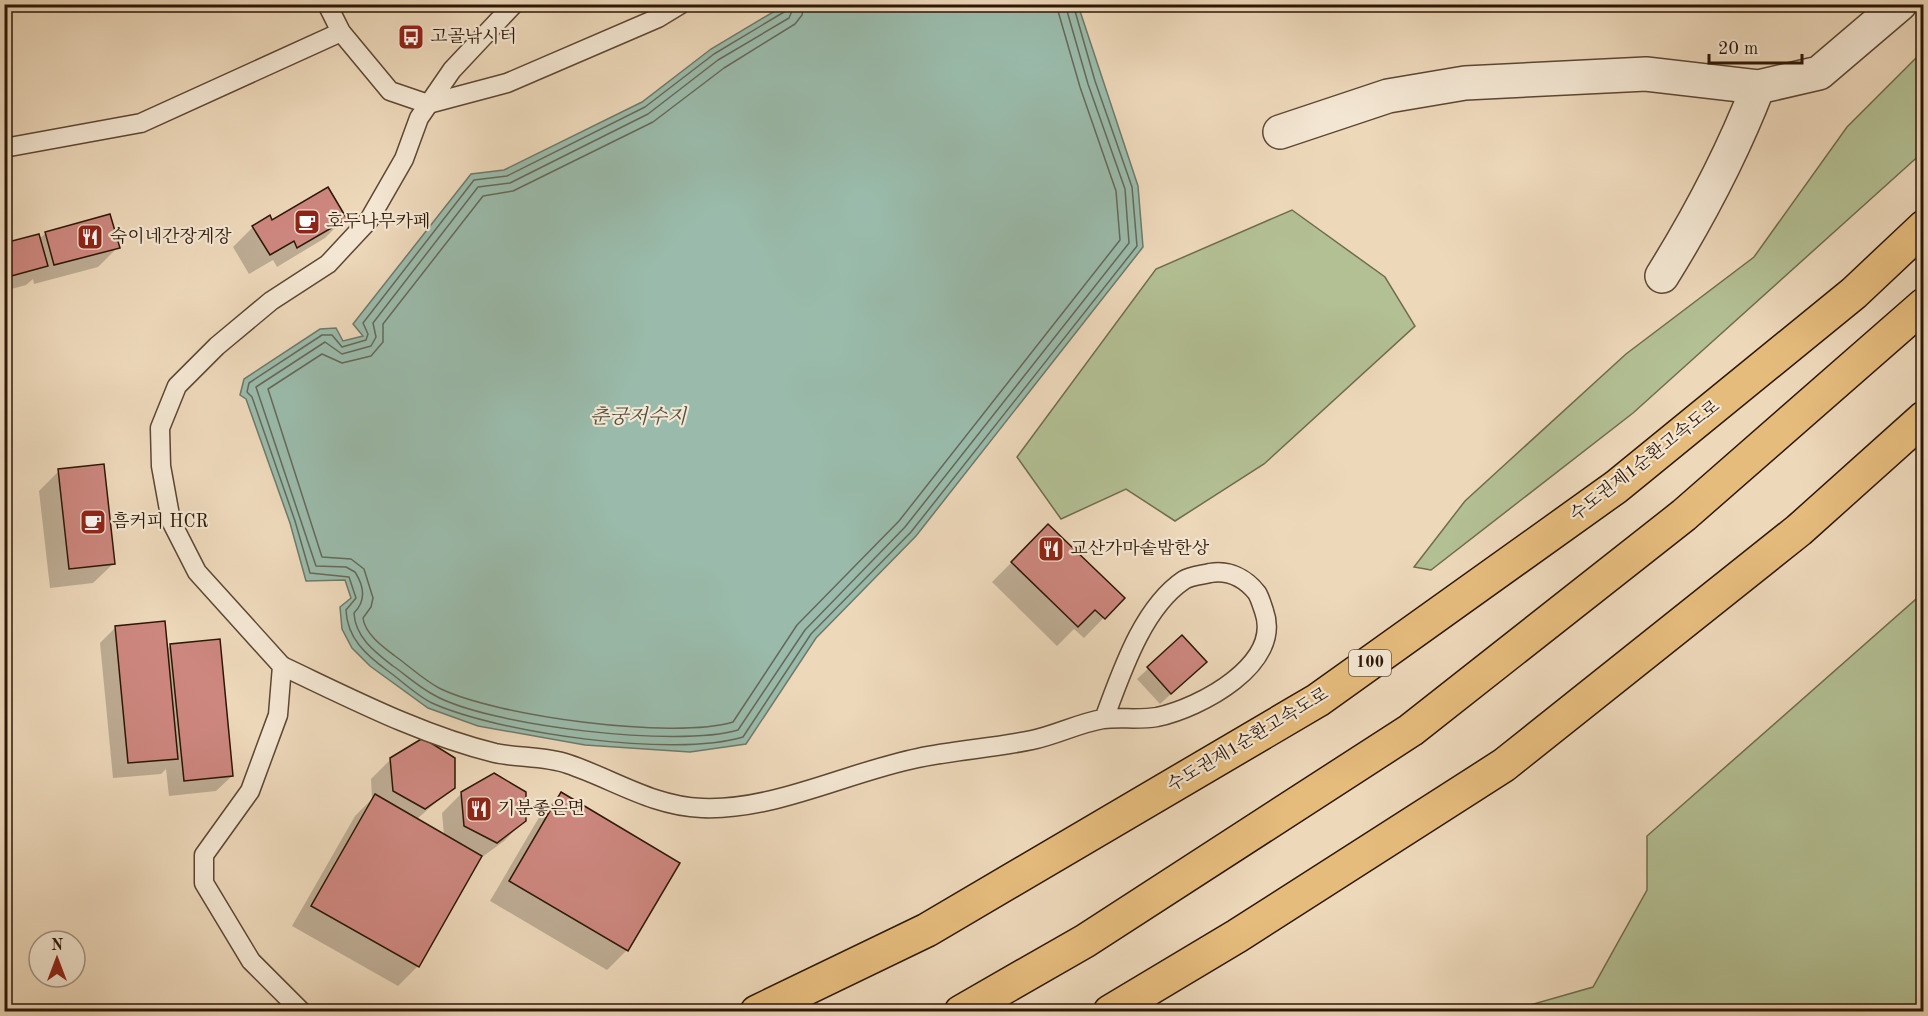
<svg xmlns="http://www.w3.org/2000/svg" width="1928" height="1016" font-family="'Old Standard TT','Noto Serif KR',serif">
	<rect width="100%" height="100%" fill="#edd8ba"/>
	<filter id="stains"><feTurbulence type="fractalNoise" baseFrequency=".00333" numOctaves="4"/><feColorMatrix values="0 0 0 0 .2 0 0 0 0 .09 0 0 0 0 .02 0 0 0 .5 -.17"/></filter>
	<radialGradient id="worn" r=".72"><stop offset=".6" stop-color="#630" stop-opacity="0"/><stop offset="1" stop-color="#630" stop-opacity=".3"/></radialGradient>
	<g fill="#b3c094" stroke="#706c4d" stroke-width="1.5">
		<path d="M1923 51V152L1633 413 1431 570 1414 567 1465 501 1626 354 1754 257 1847 127Z"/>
		<path d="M1292 210 1385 277 1415 326 1264 464 1175 521 1126 489 1061 519 1017 457 1156 269Z"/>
		<path d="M1923 593V1011H1509L1593 987 1647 890V836Z"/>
	</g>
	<path fill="#9abbab" stroke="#6e7969" stroke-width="1.5" d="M785 5H1078L1138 186 1143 247 916 536 816 638 746 744 690 752 585 745 478 726 428 708 370 666 352 648 342 629 340 607 351 598 345 580 306 581 290 523 246 399 240 395 244 379 320 329 336 328 343 341 363 336 353 324 471 174 504 170 642 102 711 49Z"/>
	<g fill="#0003">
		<path d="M345 218 325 238 277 267 273 260 249 274 233 247 253 227 272 222Z"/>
		<path d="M46 233 118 247 98 267 34 284 33 279 26 285 4 291V245L39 239Z"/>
		<path d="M59 471 114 563 93 583 50 588 39 491Z"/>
		<path d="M1048 526 1123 598 1084 638 1074 629 1057 646 992 582Z"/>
		<path d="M116 627 166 650 171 645 232 776 216 791 169 796 166 769 161 774 113 778 100 643Z"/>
		<path d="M1182 637 1195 672 1160 704 1137 679Z"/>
		<path d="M391 759 453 787 416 820 444 835 442 813 462 793 524 821 504 841 478 860 418 966 398 986 292 926 355 816 372 799 371 779Z"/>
		<path d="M561 794 627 950 607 970 490 901 541 814Z"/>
	</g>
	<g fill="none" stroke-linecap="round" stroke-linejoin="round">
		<g stroke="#646958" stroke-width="1.5">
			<path d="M787 4 784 12 714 54 645 107 507 176 474 180 363 323 368 334 366 340 342 347 332 335H322L249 383 247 392 252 397 295 521 310 573 349 577 356 598 346 610C347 638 366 655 388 671 402 681 417 696 432 703 498 733 674 758 743 737L811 634 911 532 1137 246 1132 187 1095 81 1073 4"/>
			<path d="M795 4 789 18 718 60 648 114 510 183 478 187 373 323 376 337 371 346 342 354 325 342 256 387 316 566 346 567 355 572C364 586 367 600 354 613 355 637 375 652 393 666 406 675 419 687 434 695 488 726 679 748 738 730L805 630 905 527 1129 243 1125 189 1088 84 1065 4"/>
			<path d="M804 4 802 15 795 24 724 68 653 122 513 191 483 196 383 324V342L371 356 342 363 322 354 268 389 322 557 351 559 364 569 373 598 371 607 363 618C365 634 383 647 395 656 409 666 424 680 439 688 495 716 673 740 733 722L797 625 899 521 1120 240 1116 191 1080 87 1056 4"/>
		</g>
	</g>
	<g fill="#cd877f" stroke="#2d1706" stroke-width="1.5">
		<path d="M328 187 347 219 297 248 294 241 270 255 252 226 270 215 272 220Z"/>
		<path d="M110 214 120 248 54 265 45 232Z"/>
		<path d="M39 234 48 266 4 278V243Z"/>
		<path d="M104 464 115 564 69 569 58 469Z"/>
		<path d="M1048 524 1125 598 1105 619 1095 610 1078 627 1011 562Z"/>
		<path d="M165 621 178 759 128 763 115 626Z"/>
		<path d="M1182 635 1207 662 1171 694 1147 667Z"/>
		<path d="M220 639 233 776 184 781 170 644Z"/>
		<path d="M423 738 455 758V788L425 809 393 791 390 758Z"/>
		<path d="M494 773 526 792V821L497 843 464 826 461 792Z"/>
		<path d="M561 792 680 863 628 951 509 881Z"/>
		<path d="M375 794 482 856 419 967 311 906Z"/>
	</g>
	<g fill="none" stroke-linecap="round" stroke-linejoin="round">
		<g stroke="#5d4733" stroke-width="21">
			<g id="service">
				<path d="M327 4 341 32 390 91 428 104 507 83 658 18 681 4"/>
				<path d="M4 148 141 123 341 32"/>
				<path d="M282 666C350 698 421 735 495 753 518 758 545 756 568 764 613 779 652 806 702 808 774 811 848 772 918 758 956 750 994 748 1032 740 1056 735 1079 723 1103 719 1120 717 1139 720 1157 717 1200 708 1283 664 1264 611 1262 605 1260 598 1257 593 1245 578 1229 570 1210 573 1202 575 1190 576 1184 580 1142 608 1121 674 1104 719"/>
				<path d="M302 1012 251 961 204 883V855L250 791 278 715 282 666 197 572 171 521 161 466 160 428 177 386 217 346 271 301 328 264 369 220 404 159 419 118 452 70 514 4"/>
			</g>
		</g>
		<g stroke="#5d4733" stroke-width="36">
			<g id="minor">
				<path d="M1280 132 1388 96 1465 83 1646 74 1758 87 1819 73 1900 4"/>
				<path d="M1662 276C1700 215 1732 154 1758 87"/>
			</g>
		</g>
		<g stroke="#2d1706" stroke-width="36">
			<g id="motorway">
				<path d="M757 1012 927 930 1318 700 1616 487 1854 293 1924 227"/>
				<path d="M961 1012 1085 941 1411 730 1684 515 1924 305"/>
				<path d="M1110 1012 1237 936 1504 765 1799 530 1924 418"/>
			</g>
		</g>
		<use href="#service" stroke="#f3e6d2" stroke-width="18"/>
		<use href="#minor" stroke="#f3e6d2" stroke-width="33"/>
		<use href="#motorway" stroke="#e6bc7d" stroke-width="33"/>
	</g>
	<defs>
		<g id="bus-square" transform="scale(1.35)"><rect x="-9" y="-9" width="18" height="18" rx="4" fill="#8f2418" stroke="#f3e6d2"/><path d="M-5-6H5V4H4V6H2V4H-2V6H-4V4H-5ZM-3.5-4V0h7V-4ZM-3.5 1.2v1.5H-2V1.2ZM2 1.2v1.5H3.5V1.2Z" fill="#fff"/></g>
		<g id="cafe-square" transform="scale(1.35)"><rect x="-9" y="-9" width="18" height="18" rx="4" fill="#8f2418" stroke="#f3e6d2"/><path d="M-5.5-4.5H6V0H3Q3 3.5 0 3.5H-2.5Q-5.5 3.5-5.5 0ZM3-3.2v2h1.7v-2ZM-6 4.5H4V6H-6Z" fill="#fff"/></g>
		<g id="restaurant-square" transform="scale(1.35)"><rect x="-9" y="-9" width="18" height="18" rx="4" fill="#8f2418" stroke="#f3e6d2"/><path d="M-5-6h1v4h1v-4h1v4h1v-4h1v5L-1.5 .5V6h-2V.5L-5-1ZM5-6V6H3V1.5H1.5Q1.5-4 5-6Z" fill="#fff"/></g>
	</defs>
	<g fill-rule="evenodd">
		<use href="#bus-square" x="411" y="37"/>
		<use href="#cafe-square" x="307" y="222"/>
		<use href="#restaurant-square" x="90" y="237"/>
		<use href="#cafe-square" x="93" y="522"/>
		<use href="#restaurant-square" x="1051" y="549"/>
		<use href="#restaurant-square" x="479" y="809"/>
	</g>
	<g text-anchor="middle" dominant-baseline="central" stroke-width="4.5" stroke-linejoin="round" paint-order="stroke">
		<rect fill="#f3e6d2" stroke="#685543" stroke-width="1.5" x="1349" y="650" width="42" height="26" rx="4.5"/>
		<g font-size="16" font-weight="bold" fill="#2d1706">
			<text x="1370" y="663">100</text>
		</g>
		<g font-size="18" fill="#2d1706" stroke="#f3e6d2" text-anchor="start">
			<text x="430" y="37">고골낚시터</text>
			<text x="326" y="222">호두나무카페</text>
			<text x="110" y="237">숙이네간장게장</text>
			<text x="112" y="522">흠커피 HCR</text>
			<text x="1070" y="549">교산가마솥밥한상</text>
			<text x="498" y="809">기분좋은면</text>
		</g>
		<g font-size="18" fill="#2d1706" stroke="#f3e6d2">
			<text transform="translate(1645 461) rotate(-38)">수도권제1순환고속도로</text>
			<text transform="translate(1248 740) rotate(-31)">수도권제1순환고속도로</text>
		</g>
		<g font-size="20" font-style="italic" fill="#535040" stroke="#f3e6d2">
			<text x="638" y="418">춘궁저수지</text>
		</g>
	</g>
	<rect width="1928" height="1016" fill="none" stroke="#edd8ba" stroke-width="24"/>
	<rect x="6" y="6" width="1916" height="1004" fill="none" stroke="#2d1706" stroke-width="3"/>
	<rect x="12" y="12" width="1904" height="992" fill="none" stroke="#2d1706" stroke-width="1.5"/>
	<g transform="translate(57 959)"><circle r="28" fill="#f3e6d2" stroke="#a49380" stroke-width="1.5"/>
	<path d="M0-4.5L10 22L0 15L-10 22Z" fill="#8f2418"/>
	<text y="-9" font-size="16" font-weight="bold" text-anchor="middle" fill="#2d1706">N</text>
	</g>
	<path d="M1709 54v9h93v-9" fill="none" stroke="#2d1706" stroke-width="3"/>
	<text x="1718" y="54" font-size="18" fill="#2d1706" stroke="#f3e6d2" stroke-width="4.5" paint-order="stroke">20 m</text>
	<rect width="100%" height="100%" filter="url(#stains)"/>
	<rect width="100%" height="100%" fill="url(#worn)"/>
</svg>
